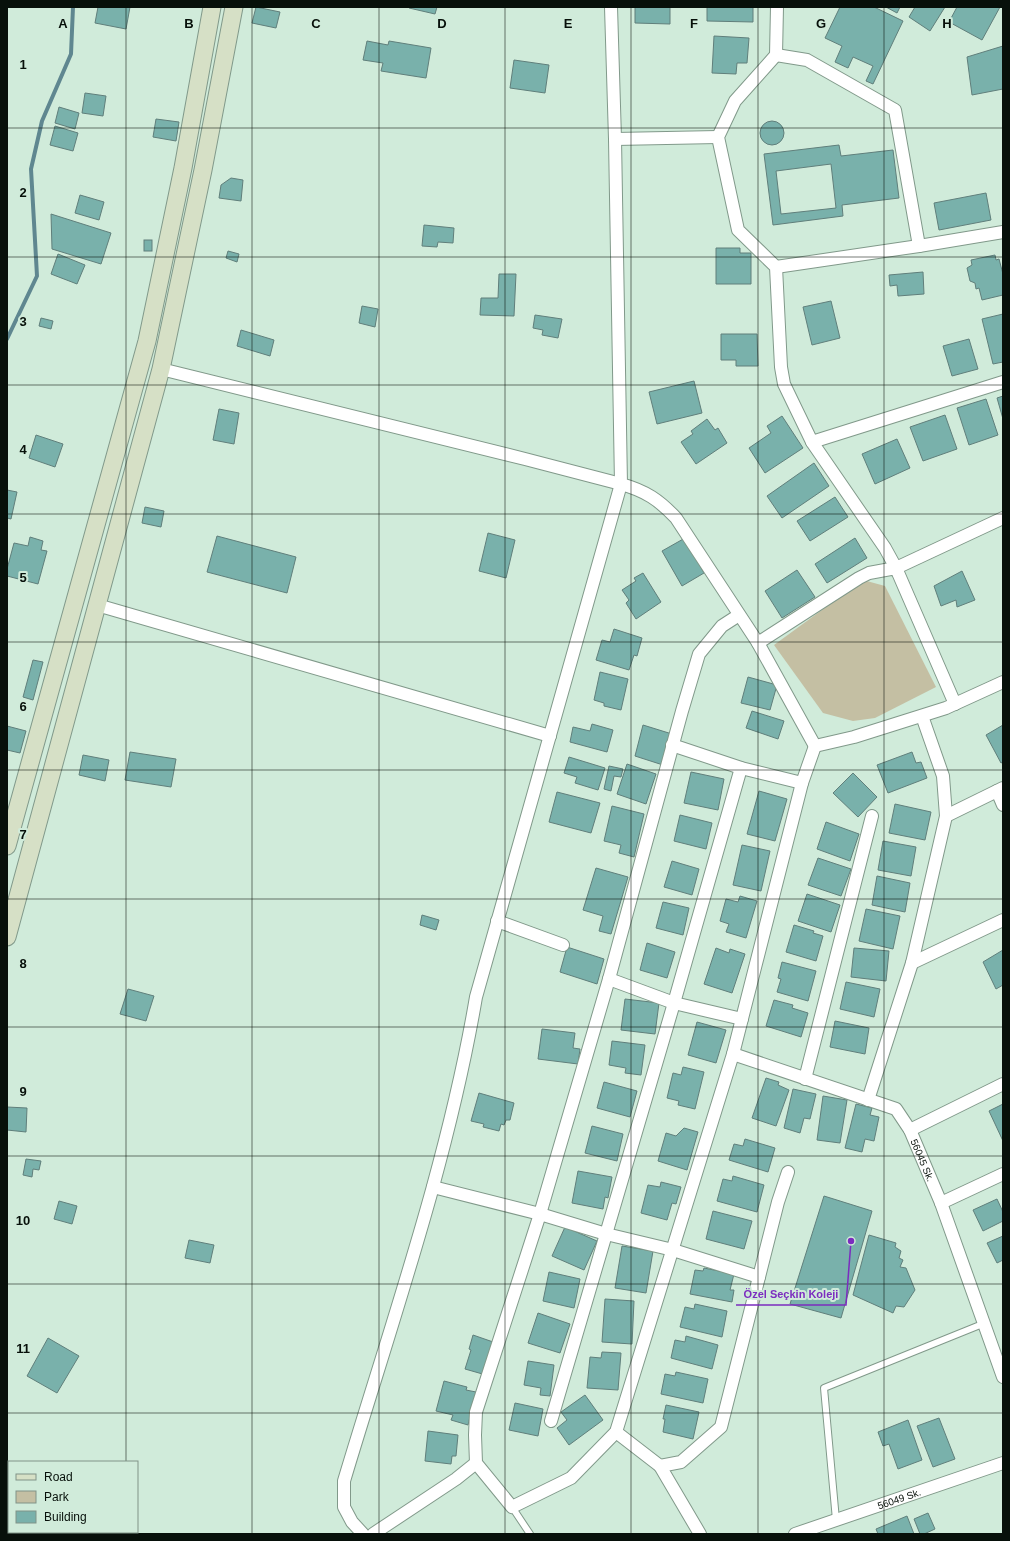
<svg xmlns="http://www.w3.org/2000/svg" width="1010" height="1541" font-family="Arial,sans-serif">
	<rect width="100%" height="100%" fill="#d0ebda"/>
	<path fill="#c4bfa3" d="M863 580 885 586 936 687 875 718 853 721 823 713 774 645Z"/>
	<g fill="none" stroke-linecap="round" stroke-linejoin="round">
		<path stroke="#5f8790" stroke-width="4" d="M7 339 37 276 31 169 42 121 71 54 73 7"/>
	</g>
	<g fill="#79b1ab" stroke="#607f7b" fill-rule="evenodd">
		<path d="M98 7H130L126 29 95 23Z"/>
		<path d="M256 7 280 12 276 28 252 23Z"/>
		<path d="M409 7H437L435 14 409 8Z"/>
		<path d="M635 7H670V24L635 23Z"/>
		<path d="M707 7H753V22L707 21Z"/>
		<path d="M840 7H874L903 21 873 84 866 81 873 66 853 57 848 68 835 62 842 46 825 38Z"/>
		<path d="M886 7H900L897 13Z"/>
		<path d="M915 7H945L930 31 909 17Z"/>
		<path d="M957 7H1000L982 40 949 22Z"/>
		<path d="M714 36 749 38 747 63H737L736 74 712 73Z"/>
		<path d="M367 41 388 45 389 41 431 48 426 78 381 71 383 63 363 60Z"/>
		<path d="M1003 46V89L972 95 967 57Z"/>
		<path d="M514 60 549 65 545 93 510 88Z"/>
		<path d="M85 93 106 96 103 116 82 113Z"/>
		<path d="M59 107 79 113 75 129 55 123Z"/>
		<path d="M156 119 179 122 176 141 153 137Z"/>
		<circle cx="772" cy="133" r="12"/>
		<path d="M55 126 78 133 73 151 50 145Z"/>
		<path d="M839 145 841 156 893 150 899 198 842 205 843 216 773 225 764 154ZM831 164 836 208 781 214 776 171Z"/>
		<path d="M231 178 243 180 241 201 219 198 221 185Z"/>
		<path d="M986 193 991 220 939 230 934 203Z"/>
		<path d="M80 195 104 202 99 220 75 213Z"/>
		<path d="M51 214 111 233 101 264 52 249Z"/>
		<path d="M424 225 454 228 453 243 438 242 437 247 422 246Z"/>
		<rect x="144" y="240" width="8" height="11"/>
		<path d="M716 248H740V253H751V284H716Z"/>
		<path d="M228 251 239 254 237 262 226 258Z"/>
		<path d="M58 254 85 265 77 284 51 274Z"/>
		<path d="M995 255 996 260 999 259 1003 274V295L982 300 979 288 976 289 975 283 970 281 967 268 972 265 971 260Z"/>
		<path d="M923 272 924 294 898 296 897 285 890 286 889 275Z"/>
		<path d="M499 274H516L514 316 480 315 481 298H498Z"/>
		<path d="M831 301 840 338 812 345 803 307Z"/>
		<path d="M362 306 378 309 375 327 359 323Z"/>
		<path d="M1003 314V362L993 364 982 319Z"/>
		<path d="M535 315 562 319 558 338 542 335 543 330 533 328Z"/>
		<path d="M41 318 53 321 51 329 39 326Z"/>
		<path d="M241 330 274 340 270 356 237 346Z"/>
		<path d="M721 334H757L758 366H736V360H721Z"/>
		<path d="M969 339 978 369 952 376 943 346Z"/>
		<path d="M694 381 702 413 657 424 649 392Z"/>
		<path d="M1003 396V419L997 398Z"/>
		<path d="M986 399 998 435 969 445 957 408Z"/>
		<path d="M219 409 239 413 234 444 213 440Z"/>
		<path d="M945 415 957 449 923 461 910 427Z"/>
		<path d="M782 416 803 448 765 473 749 448 771 433 767 426Z"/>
		<path d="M707 419 715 430 718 428 727 443 696 464 681 442 693 434 691 431Z"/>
		<path d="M36 435 63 444 55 467 29 458Z"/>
		<path d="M897 439 910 468 875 484 862 454Z"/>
		<path d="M814 463 829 486 782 518 767 496Z"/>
		<path d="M7 490 17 492 11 519 7 518Z"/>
		<path d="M835 497 848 517 810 541 797 521Z"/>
		<path d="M145 507 164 511 161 527 142 523Z"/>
		<path d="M488 533 515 540 506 578 479 571Z"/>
		<path d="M217 536 296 557 287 593 207 572Z"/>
		<path d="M30 537 43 541 41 550 47 551 38 584 7 576V569L14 543 28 546Z"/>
		<path d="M685 538 704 573 682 586 662 551Z"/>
		<path d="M855 538 867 558 827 583 815 564Z"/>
		<path d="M797 570 815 597 782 618 765 591Z"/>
		<path d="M962 571 975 600 957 607 956 600 941 606 934 586Z"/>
		<path d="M643 573 661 602 636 619 626 603 629 600 622 590 636 581 634 578Z"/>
		<path d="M614 629 642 638 637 656 634 655 629 670 596 660 602 640 610 642Z"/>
		<path d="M33 660 43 662 33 700 23 697Z"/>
		<path d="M600 672 628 679 621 710 604 706V703L594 700Z"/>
		<path d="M748 677 777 685 770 710 741 703Z"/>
		<path d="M752 711 784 721 778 739 746 728Z"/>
		<path d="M592 724 613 730 607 752 570 742 573 727 590 731Z"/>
		<path d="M643 725 672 734 663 765 635 756Z"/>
		<path d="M1003 725V762L1001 763 986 735Z"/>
		<path d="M7 726 26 731 20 753 7 750Z"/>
		<path d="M130 752 176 759 171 787 125 780Z"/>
		<path d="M912 752 916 763 921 762 927 778 888 793 877 765Z"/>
		<path d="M83 755 109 760 105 781 79 775Z"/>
		<path d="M569 757 605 768 598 790 575 783 577 777 564 773Z"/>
		<path d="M627 764 656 774 646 804 617 794Z"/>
		<path d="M609 766 623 769 621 777 614 776 611 791 604 789Z"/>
		<path d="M691 772 724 779 718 810 684 803Z"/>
		<path d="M853 773 877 797 858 817 833 793Z"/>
		<path d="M759 791 787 799 775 841 747 834Z"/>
		<path d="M557 792 600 803 591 833 549 822Z"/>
		<path d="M895 804 931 812 925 840 889 833Z"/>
		<path d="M612 806 644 814 634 857 619 853 621 845 604 841Z"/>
		<path d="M680 815 712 823 706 849 674 841Z"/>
		<path d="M826 822 859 834 850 861 817 849Z"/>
		<path d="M883 841 916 847 911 876 878 870Z"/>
		<path d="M742 845 770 851 761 891 733 885Z"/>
		<path d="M818 858 851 869 841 896 808 885Z"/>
		<path d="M672 861 699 869 692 895 664 887Z"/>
		<path d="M596 868 628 877 611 934 599 931 603 916 583 910Z"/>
		<path d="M877 876 910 883 905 912 872 905Z"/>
		<path d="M807 894 840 905 831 932 798 921Z"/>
		<path d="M740 896 757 901 746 938 726 932 729 924 720 921 726 899 738 902Z"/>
		<path d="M663 902 689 908 683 935 656 928Z"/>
		<path d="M866 909 900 916 893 949 859 941Z"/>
		<path d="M422 915 439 920 436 930 420 925Z"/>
		<path d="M794 925 814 931 813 933 823 936 816 961 786 952Z"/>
		<path d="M647 943 675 952 667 978 640 970Z"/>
		<path d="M567 947 604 959 597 984 560 972Z"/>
		<path d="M716 948 729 953 730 949 745 954 732 993 704 984Z"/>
		<path d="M854 948 889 951 886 981 851 977Z"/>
		<path d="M1003 950V985L996 989 983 962Z"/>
		<path d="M782 962 816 971 808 1001 777 992 781 979 778 978Z"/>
		<path d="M846 982 880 989 874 1017 840 1009Z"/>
		<path d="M128 989 154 996 146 1021 120 1014Z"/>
		<path d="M625 999 659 1003 655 1034 621 1030Z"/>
		<path d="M774 1000 793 1005 792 1008 808 1013 801 1037 766 1026Z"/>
		<path d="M835 1021 869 1028 865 1054 830 1047Z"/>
		<path d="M697 1022 726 1030 716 1063 688 1055Z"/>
		<path d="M542 1029 575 1033 573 1048 580 1049 578 1064 538 1059Z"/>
		<path d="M612 1041 645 1045 641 1075 625 1073 626 1068 609 1065Z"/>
		<path d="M683 1067 704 1072 695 1109 678 1105 679 1101 667 1098 673 1073 681 1075Z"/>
		<path d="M766 1078 779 1082 778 1085 789 1090 776 1126 752 1118Z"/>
		<path d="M604 1082 637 1091 630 1117 597 1108Z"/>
		<path d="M793 1089 816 1094 810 1119 804 1118 800 1133 784 1128Z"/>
		<path d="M479 1093 514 1103 510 1120H506L504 1125 501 1124 499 1131 483 1127 484 1124 471 1121Z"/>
		<path d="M823 1096 847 1100 840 1143 817 1140Z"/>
		<path d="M856 1104 872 1108 870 1115 879 1117 874 1141 865 1139 862 1152 845 1148Z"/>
		<path d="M1003 1104V1141L989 1111Z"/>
		<path d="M7 1107 27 1108 26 1132 7 1130Z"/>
		<path d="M592 1126 623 1134 617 1161 585 1153Z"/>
		<path d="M684 1128 698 1132 687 1170 658 1161 666 1133 676 1136Z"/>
		<path d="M745 1139 775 1148 768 1172 729 1160 734 1144 743 1146Z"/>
		<path d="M26 1159 41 1161 39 1170 33 1169 32 1177 23 1175Z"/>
		<path d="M578 1171 612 1177 608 1198 605 1197 603 1209 572 1203Z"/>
		<path d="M733 1176 764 1185 757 1212 717 1201 723 1179 732 1181Z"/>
		<path d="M661 1182 681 1187 676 1204 672 1203 667 1220 641 1213 648 1185 660 1187Z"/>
		<path d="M824 1196 872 1211 841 1318 790 1304Z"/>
		<path d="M997 1199 1003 1212V1221L983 1231 973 1210Z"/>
		<path d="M59 1201 77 1206 72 1224 54 1219Z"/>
		<path d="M713 1211 752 1221 744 1249 706 1239Z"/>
		<path d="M565 1227 597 1241 584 1270 552 1256Z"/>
		<path d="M869 1235 896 1243 895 1247 901 1251 899 1258 903 1260 900 1267 906 1268 915 1290 904 1307 896 1306 893 1313 853 1295Z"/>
		<path d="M1003 1236V1260L997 1263 987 1243Z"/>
		<path d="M189 1240 214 1245 210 1263 185 1258Z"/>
		<path d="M622 1246 653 1251 646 1293 615 1288Z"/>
		<path d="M704 1268 734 1274 730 1290H734L732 1302 690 1294 695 1270 703 1271Z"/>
		<path d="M549 1272 580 1279 574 1308 543 1301Z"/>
		<path d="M605 1299 634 1301 632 1344 602 1342Z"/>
		<path d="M695 1304 727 1311 722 1337 680 1327 685 1307 694 1309Z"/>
		<path d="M538 1313 570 1324 560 1353 528 1343Z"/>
		<path d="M473 1335 496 1343 486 1375 465 1369 471 1350 469 1349Z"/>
		<path d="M686 1336 718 1345 712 1369 671 1358 675 1340 685 1342Z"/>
		<path d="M48 1338 79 1356 57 1393 27 1376Z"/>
		<path d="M602 1352 621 1353 618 1390 587 1388 590 1357 601 1358Z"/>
		<path d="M528 1361 554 1365 550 1396 540 1395 541 1388 524 1385Z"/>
		<path d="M676 1372 708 1379 703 1403 661 1394 665 1374 675 1376Z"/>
		<path d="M444 1381 467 1387 466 1390 476 1392 468 1425 451 1420 453 1415 436 1411Z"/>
		<path d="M585 1395 603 1420 569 1445 557 1428 567 1420 561 1412Z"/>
		<path d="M515 1403 543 1409 538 1436 509 1430Z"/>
		<path d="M666 1405 699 1412 693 1439 663 1432 665 1419H663Z"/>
		<path d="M939 1418 955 1459 933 1467 917 1426Z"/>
		<path d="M908 1420 922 1460 898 1469 889 1444 883 1446 878 1432Z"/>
		<path d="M428 1431 458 1435 456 1456H452L451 1464 425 1461Z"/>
		<path d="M928 1513 935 1529 924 1534H920L914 1519Z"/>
		<path d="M907 1516 914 1534H878L876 1529Z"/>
	</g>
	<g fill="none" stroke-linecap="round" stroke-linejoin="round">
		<g stroke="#81998a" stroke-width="8">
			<g id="service">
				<path d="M512 1507 530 1534"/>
				<path d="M836 1520 824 1388 985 1323"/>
			</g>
		</g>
		<g stroke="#81998a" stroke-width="14">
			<g id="minor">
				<path d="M611 7 615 139 621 484C646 491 659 500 676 518L758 643 815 746 854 737 946 708 1003 682"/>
				<path d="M777 7 776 55 735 101 718 137 738 230 776 267 781 367 784 384 812 442 885 548 896 568 1003 518"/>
				<path d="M776 55 807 60 895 110 919 246"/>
				<path d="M615 139 718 137"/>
				<path d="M776 267 919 246 1003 232"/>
				<path d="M161 369 525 459 621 484 476 997C448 1162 392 1321 344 1481V1507L352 1522 363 1534"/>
				<path d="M812 442 1003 382"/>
				<path d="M97 605 550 736"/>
				<path d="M739 615 722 626 699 654 682 711 609 979 540 1214 476 1412 475 1435 476 1463 512 1507 571 1478 616 1432 733 1054 802 783 815 746"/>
				<path d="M758 643 859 578 869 573 896 568 955 704"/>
				<path d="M672 745 741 768 802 783"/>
				<path d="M997 791 1003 805"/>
				<path d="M946 816 1003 788"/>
				<path d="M497 921 563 945"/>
				<path d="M912 963 1003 920"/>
				<path d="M609 979 674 1003 742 1019"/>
				<path id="s1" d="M733 1054 896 1109 910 1130 941 1203 1003 1377"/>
				<path d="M805 1079 872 816"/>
				<path d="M868 1100 912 963 946 816 943 776 922 716"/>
				<path d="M910 1130 1003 1084"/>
				<path d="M433 1187 540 1214 606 1234 673 1250 759 1277"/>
				<path d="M941 1203 1003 1174"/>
				<path d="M551 1421 674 1003 741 768"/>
				<path d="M616 1432 660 1466 681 1462 721 1427 778 1202 788 1172"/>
				<path d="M660 1466 700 1534"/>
				<path d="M373 1534 456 1479 476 1463"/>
				<path id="s2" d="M795 1534 1003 1463"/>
			</g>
		</g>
		<g stroke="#81998a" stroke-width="19">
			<g id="secondary">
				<path d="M7 846 147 341 183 168 212 7"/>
				<path d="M7 937 161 369 203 170 234 7"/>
			</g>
		</g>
		<use href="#service" stroke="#fff" stroke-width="6"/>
		<use href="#minor" stroke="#fff" stroke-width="12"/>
		<use href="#secondary" stroke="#d6e0c6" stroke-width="17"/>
	</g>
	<path fill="none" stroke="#07100a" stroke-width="1" stroke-opacity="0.55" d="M126 7V1462M252 7V1534M379 7V1534M505 7V1534M631 7V1534M758 7V1534M884 7V1534M7 128H1003M7 257H1003M7 385H1003M7 514H1003M7 642H1003M7 770H1003M7 899H1003M7 1027H1003M7 1156H1003M7 1284H1003M7 1413H1003M126 1532V1534"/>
	<g text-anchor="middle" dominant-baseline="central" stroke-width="4" stroke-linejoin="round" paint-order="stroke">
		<g font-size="10" fill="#07100a" stroke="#d0ebda">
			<text stroke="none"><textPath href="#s1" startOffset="230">56045 Sk.</textPath></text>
			<text stroke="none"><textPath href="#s2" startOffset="110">56049 Sk.</textPath></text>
		</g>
	</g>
	<g font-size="13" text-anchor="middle" font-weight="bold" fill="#07100a" stroke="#d0ebda" stroke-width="4" stroke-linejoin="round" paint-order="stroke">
		<text x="63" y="28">A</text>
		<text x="189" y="28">B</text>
		<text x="316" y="28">C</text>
		<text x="442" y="28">D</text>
		<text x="568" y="28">E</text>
		<text x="694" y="28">F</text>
		<text x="821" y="28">G</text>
		<text x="947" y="28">H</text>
		<text x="23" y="69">1</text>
		<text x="23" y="197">2</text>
		<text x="23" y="326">3</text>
		<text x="23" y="454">4</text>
		<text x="23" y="582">5</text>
		<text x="23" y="711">6</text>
		<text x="23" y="839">7</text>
		<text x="23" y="968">8</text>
		<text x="23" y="1096">9</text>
		<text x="23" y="1225">10</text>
		<text x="23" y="1353">11</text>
	</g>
	<path fill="none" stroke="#7b2cbf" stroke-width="1.5" d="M851 1241L846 1305H736"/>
	<circle fill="#7b2cbf" stroke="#d0ebda" stroke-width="1.5" cx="851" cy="1241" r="4"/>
	<g font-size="11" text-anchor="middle" font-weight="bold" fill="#7b2cbf" stroke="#d0ebda" stroke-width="4" stroke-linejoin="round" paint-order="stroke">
		<text x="791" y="1298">Özel Seçkin Koleji</text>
	</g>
	<rect width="1010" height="1541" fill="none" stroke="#07100a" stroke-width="16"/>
	<rect x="8" y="1461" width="130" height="72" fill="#d0ebda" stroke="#809387"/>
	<rect x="16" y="1474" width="20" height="6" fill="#d6e0c6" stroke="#809387"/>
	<text x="44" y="1481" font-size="12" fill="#07100a">Road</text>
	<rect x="16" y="1491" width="20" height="12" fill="#c4bfa3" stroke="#809387"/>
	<text x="44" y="1501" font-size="12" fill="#07100a">Park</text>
	<rect x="16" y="1511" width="20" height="12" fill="#79b1ab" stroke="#809387"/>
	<text x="44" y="1521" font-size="12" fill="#07100a">Building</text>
</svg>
